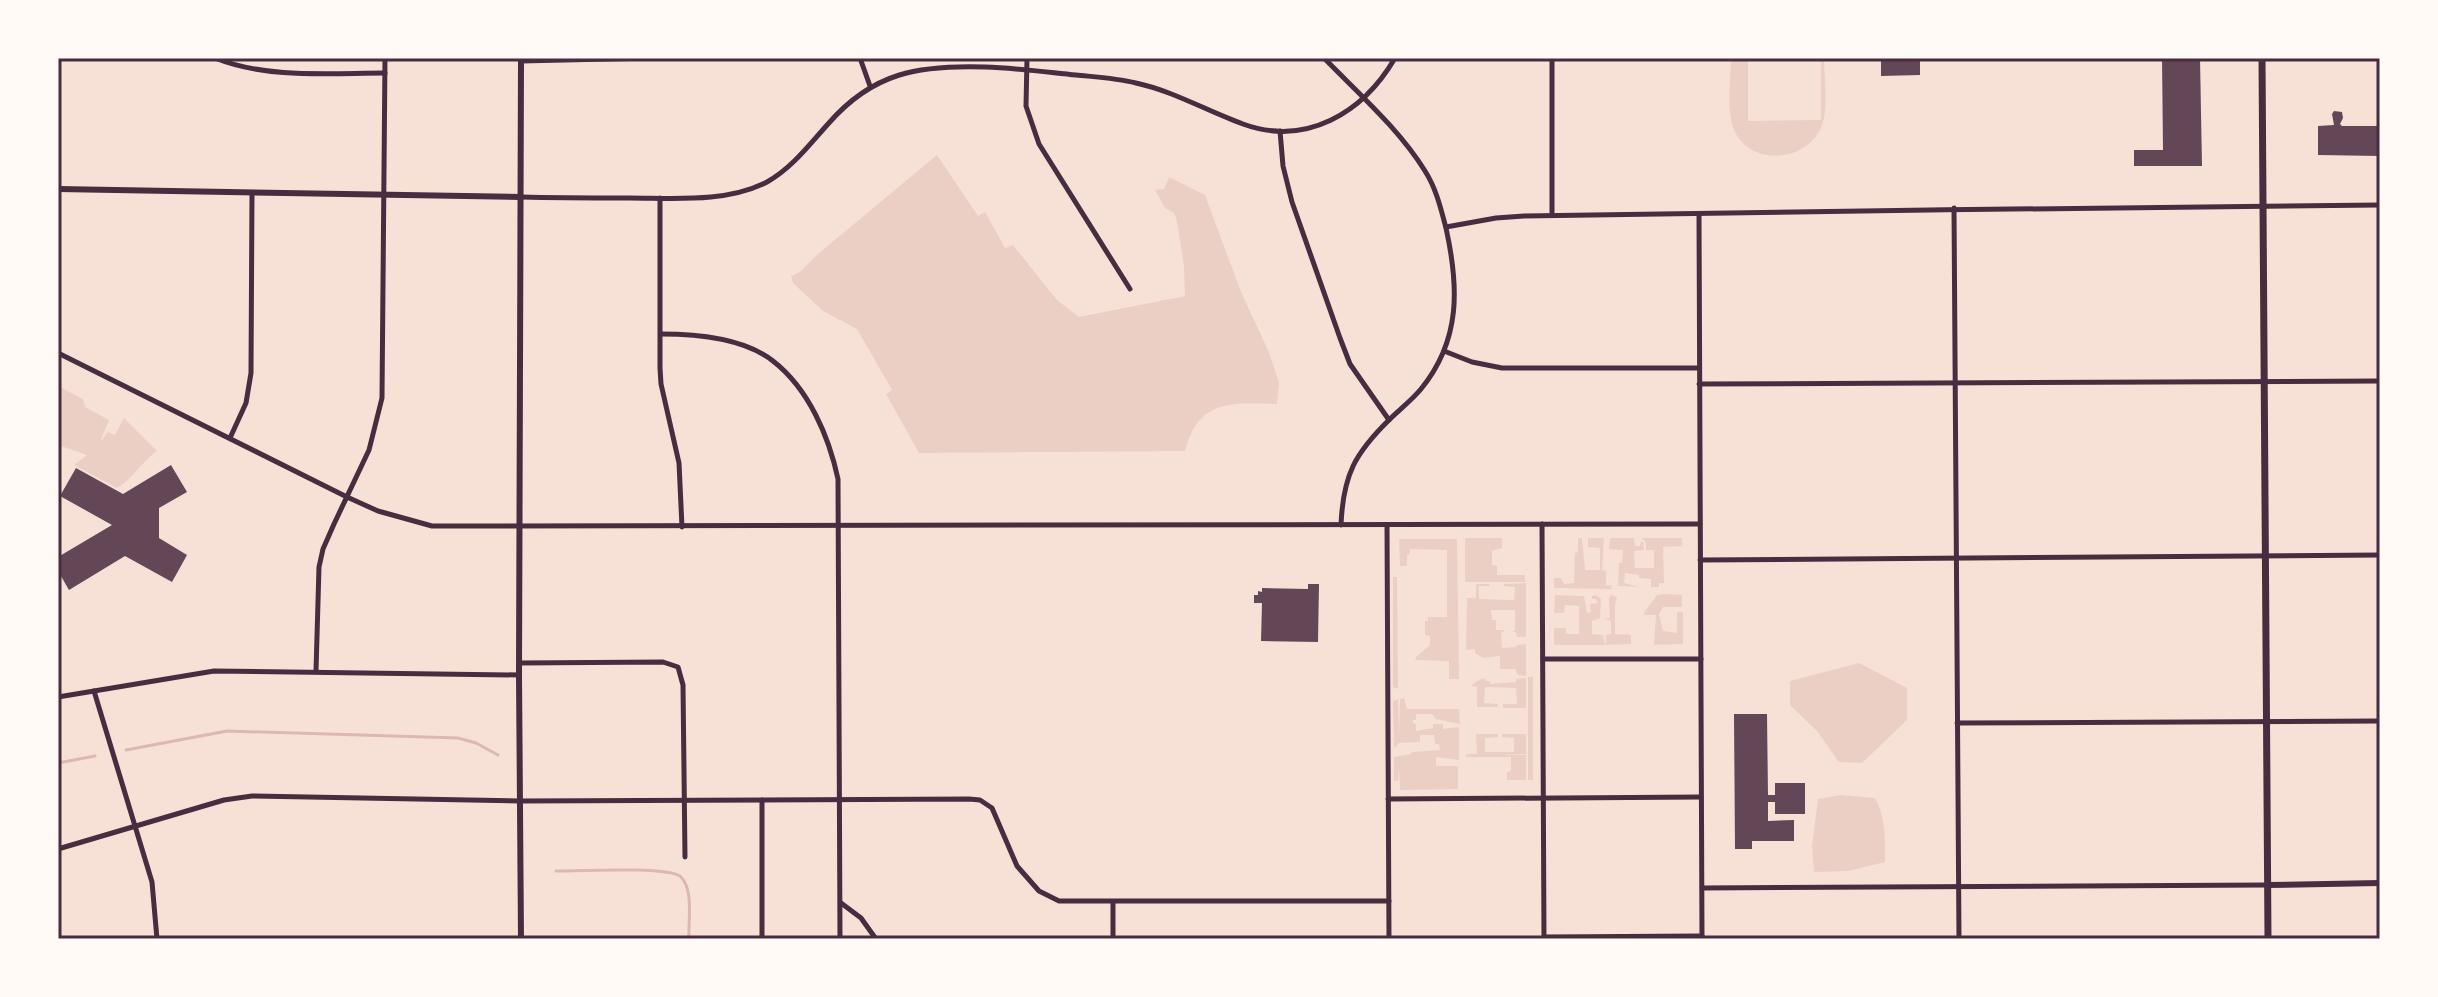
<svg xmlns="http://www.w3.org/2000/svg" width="2438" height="997" font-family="'DejaVu Sans',sans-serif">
	<rect width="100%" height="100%" fill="#f7e1d7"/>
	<g fill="#ebcfc5">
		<path d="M1731 58H1748V121L1821 120V58H1824C1824 80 1830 113 1819 132 1800 164 1746 165 1733 127 1726 106 1731 79 1731 58Z"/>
		<path d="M937 155 978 216 985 212 1005 248 1013 245 1057 300 1079 317 1185 296 1184 266 1177 221 1174 213 1165 208 1155 190 1164 189 1169 177 1205 195 1241 292 1268 350 1279 382 1277 404C1231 402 1198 400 1185 451L919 453 886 394 892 390 857 329 823 311 793 283 791 276 800 272 818 254Z"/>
		<path d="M58 386 83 399 85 407 109 420 100 442 108 432 115 435 124 418 157 451C142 461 132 480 117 488L74 465 87 455 58 445Z"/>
		<path d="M1465 538H1502V548L1492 551V565L1497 566V575H1525V582H1465Z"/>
		<path d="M1578 538H1582L1585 570H1600V548L1588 547V538H1604L1602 570 1606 571V586L1612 585 1611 588 1613 589 1554 588V578H1561L1564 584 1574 583 1575 553 1578 552Z"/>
		<path d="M1610 538H1634L1635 546H1640L1641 542H1643L1644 550 1634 551 1635 568H1654V550H1646V542L1641 538H1682V546L1663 547 1664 583H1659V587H1651V579L1639 578V575L1625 573 1624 583 1639 587 1618 586 1619 563H1622L1623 550 1609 549Z"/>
		<path d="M1399 539H1457L1459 679H1449V661L1415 660 1416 657 1430 645V636L1425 635V621H1428V617H1447V550L1410 549V554L1407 555V566H1400Z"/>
		<path d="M1393 577H1397L1398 689 1393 687Z"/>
		<path d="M1526 583V637H1517L1516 632H1512L1515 630V610H1491L1492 620H1496V630H1505L1501 633 1502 648 1516 647 1517 645 1526 644V676L1518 675 1515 669H1500V656L1483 658 1475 653V649L1466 650 1467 598H1476V584H1490L1489 586H1479V599L1514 600 1515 587 1504 586V584Z"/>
		<path d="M1664 594 1682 595V607H1663L1659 614 1663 631 1677 633V612H1683V644L1654 645 1656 615H1644V613L1657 595Z"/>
		<path d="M1555 595 1584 596 1587 613 1591 612 1590 604 1598 603 1596 599H1592V596L1596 595 1601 599 1600 618 1592 621V634L1603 635 1605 645H1554V628H1566V634H1579V606L1565 605 1564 613H1554Z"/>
		<path d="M1611 595 1617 597 1615 605V634L1631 635V644L1606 645V635L1611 634V621L1604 618H1610L1609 599Z"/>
		<path d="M1859 663 1907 688V720L1862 763 1839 762 1817 731 1790 705V681Z"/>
		<rect x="1528" y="677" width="5" height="103"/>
		<path d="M1484 678 1486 681H1490L1491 684 1516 682V679L1526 678V708H1503V704H1517L1516 688 1485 687 1484 703 1498 704V707H1477V687L1471 686 1477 681Z"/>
		<path d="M1404 698 1407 709H1459L1460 724 1436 719 1432 714H1416V720H1413V723L1416 724V731L1433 728V724H1443V729L1459 727V760L1436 757V766H1458V789L1400 790 1399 769 1398 781H1394V757L1411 754 1412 752 1440 750 1439 744H1435L1434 735H1420V742L1399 743 1394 748 1393 701 1398 699 1399 734 1400 699Z"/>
		<path d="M1476 734H1498V737L1485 738V752H1514V738L1502 737V734H1526V754H1497L1526 755V780H1507V772L1511 771V757H1466V754H1477Z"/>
		<path d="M1840 795 1875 798C1886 819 1885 839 1885 862L1849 871 1814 872 1812 846 1818 799Z"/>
	</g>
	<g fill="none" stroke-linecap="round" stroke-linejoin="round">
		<g stroke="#dcb8b0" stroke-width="3">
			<path d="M126 750 227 731 458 738 476 743 498 755"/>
			<path d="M58 763 95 756"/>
			<path d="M556 871C577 871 670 866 681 877 694 890 688 922 689 939"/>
		</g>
	</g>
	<g fill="#644757">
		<path d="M1881 58H1920V75L1881 76Z"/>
		<path d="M2162 58H2200L2202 166H2134V150H2163Z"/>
		<path d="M2334 111 2342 112 2343 118 2340 124 2342 126H2380V156L2318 155V126L2334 125 2332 114Z"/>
		<path d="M171 465 187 492 159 508V538L187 555 172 582 125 556 69 590 58 571V557L112 525 60 496 76 468 123 494Z"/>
		<path d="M1308 584H1319L1318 642 1261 641 1262 603H1254V595H1258V591L1262 592V588L1308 589Z"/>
		<path d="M1734 714H1767L1768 795H1775V783H1805V814H1775V802H1768V821L1794 820V841H1752V849H1735Z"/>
	</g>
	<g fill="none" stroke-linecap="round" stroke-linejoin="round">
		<g stroke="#4a2c40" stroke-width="5">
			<path d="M215 58C267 79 330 73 385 73"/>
			<path d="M860 58 870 86"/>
			<path d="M1027 58 1026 106 1039 144 1130 289"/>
			<path d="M1324 58C1359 94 1399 129 1425 171 1436 188 1441 209 1446 228 1459 287 1461 340 1421 389 1412 400 1400 409 1390 419 1355 453 1343 475 1341 525"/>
			<path d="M521 61 652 58"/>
			<path d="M1280 131 1283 166 1292 202 1340 338 1350 364 1389 420"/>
			<path d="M521 197C558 198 594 198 630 198 674 198 726 203 767 182 792 168 809 145 828 124 873 72 919 65 985 67 1016 68 1046 72 1076 75 1096 77 1116 78 1136 83 1173 91 1207 111 1243 124 1306 147 1363 113 1395 58"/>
			<path d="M660 198V368L661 384 679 463 682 527"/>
			<path d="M1954 208 1959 939"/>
			<path d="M1552 215V58"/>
			<path d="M1699 215 1702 939"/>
			<path d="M1446 227 1496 218 1524 216C1809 212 2095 207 2380 205"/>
			<path d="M661 334C697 334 744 338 773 361 809 389 829 437 838 479L840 939"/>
			<path d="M1444 351 1472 362 1502 368H1699"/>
			<path d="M58 353 347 497 378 511 432 526 1700 524"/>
			<path d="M1699 384 2380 381"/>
			<path d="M230 438 246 403 251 373 252 193"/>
			<path d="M1542 524 1544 939"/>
			<path d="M1387 525 1389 939"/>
			<path d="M1700 560 2380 555"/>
			<path d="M1543 659H1701"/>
			<path d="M519 663 663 662 678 667 683 685 685 857"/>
			<path d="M316 671 319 567 323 549 334 524 369 450 382 398 385 58"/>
			<path d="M94 691 152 882 157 939"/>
			<path d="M58 697 214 671 519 675"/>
			<path d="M1957 723 2380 721"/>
			<path d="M1388 799 1701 797"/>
			<path d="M762 800V939"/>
			<path d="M58 849 224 800 252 796 520 801 969 799 980 800 992 808 1017 866 1039 891 1059 901H1389"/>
			<path d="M1702 888 2267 885"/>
			<path d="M1113 902V939"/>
			<path d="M841 903 861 918 876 939"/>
			<path d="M1544 937 1702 936"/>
		</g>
		<g stroke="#4a2c40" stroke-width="6">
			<path d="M521 58 519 675 521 939"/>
			<path d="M58 189 521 197"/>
			<path d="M2267 885 2380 883"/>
		</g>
		<path stroke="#4a2c40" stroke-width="7" d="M2262 58 2268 939"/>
	</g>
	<rect width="2438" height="997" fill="none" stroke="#fffaf5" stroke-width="120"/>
	<rect x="60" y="60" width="2318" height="877" fill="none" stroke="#4a2c40" stroke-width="3"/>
</svg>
